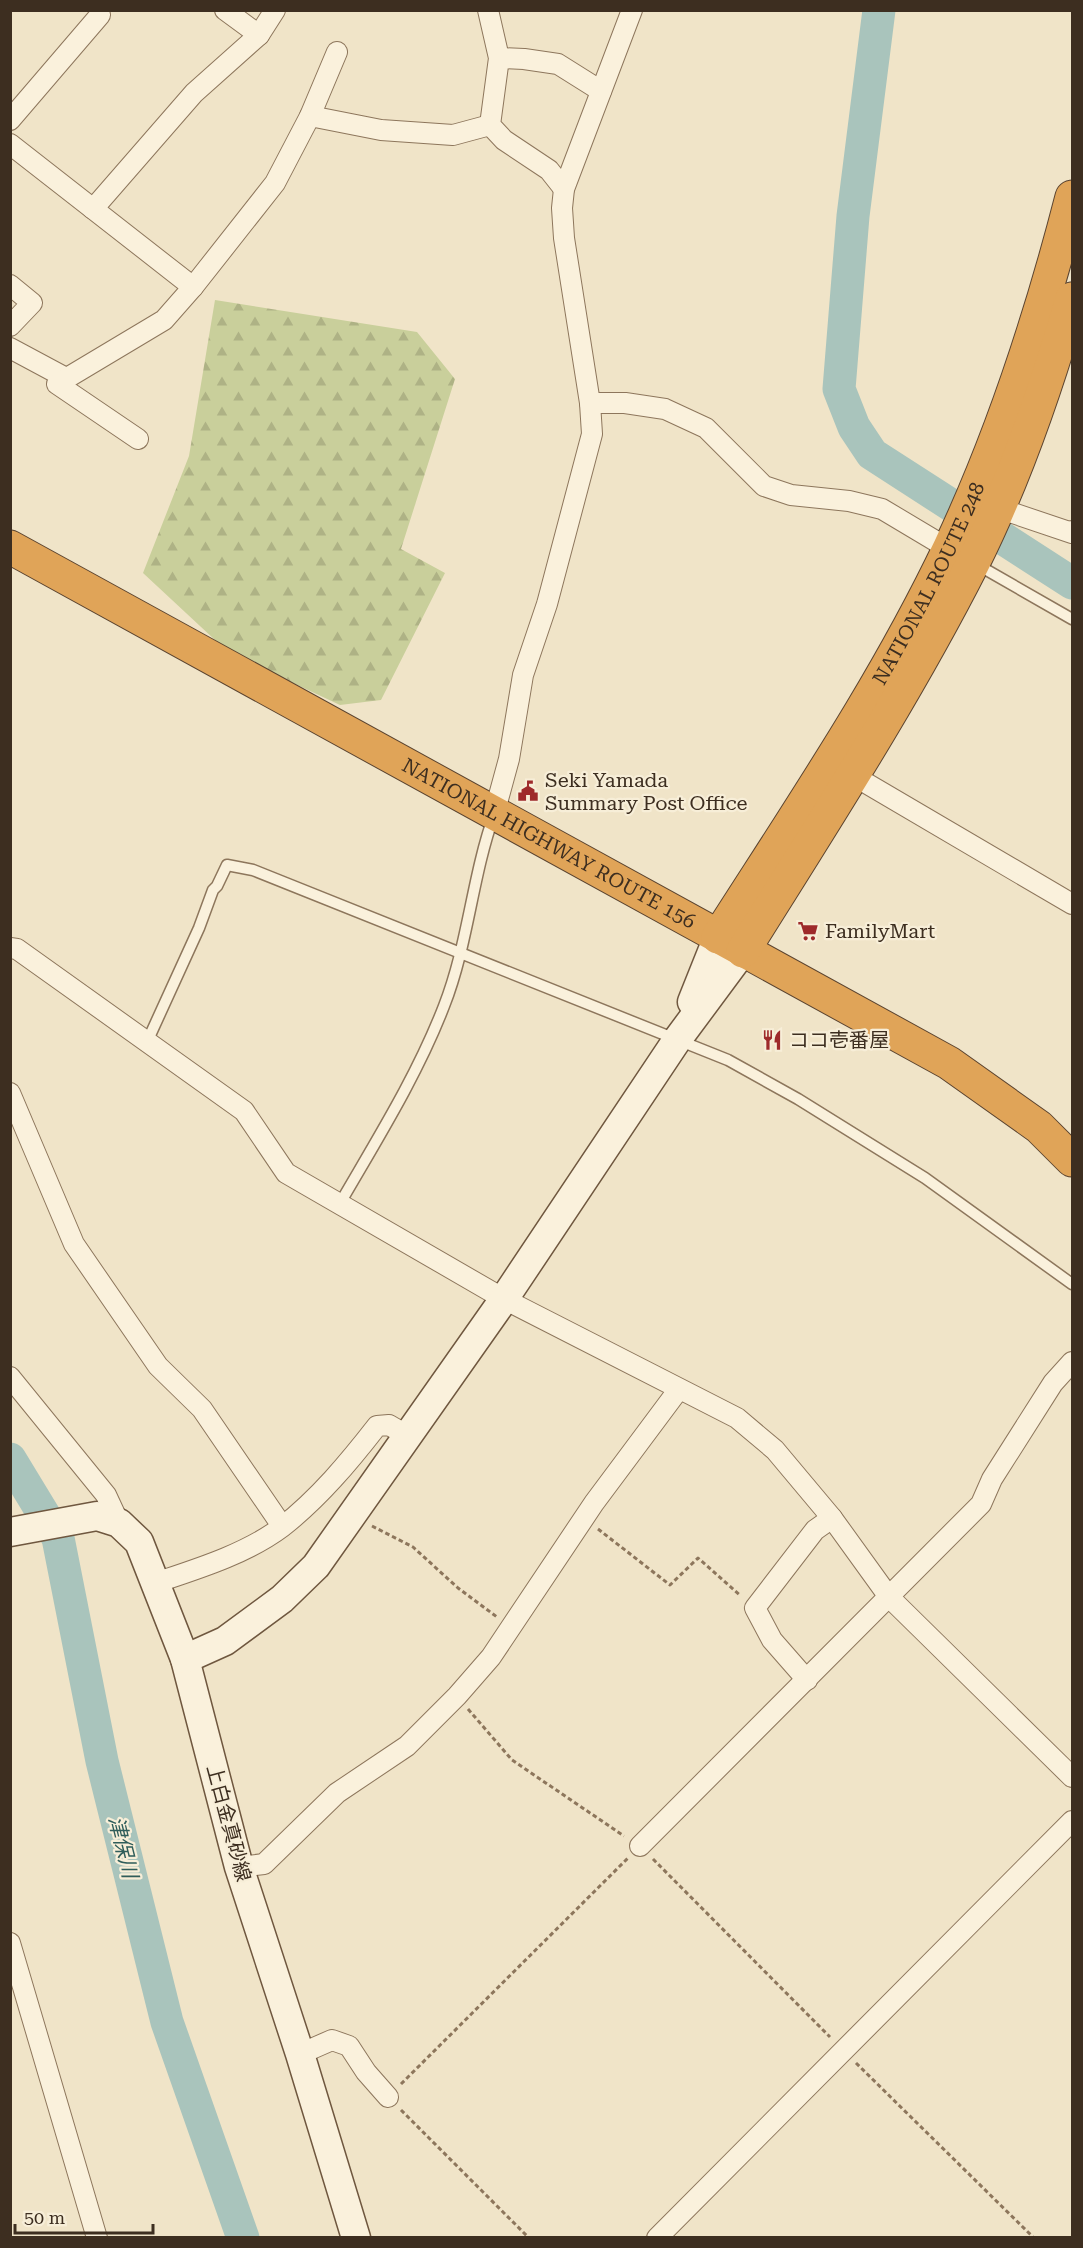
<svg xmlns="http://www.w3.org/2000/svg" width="1083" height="2248" font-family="'Roboto Serif','Noto Sans JP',serif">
	<defs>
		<pattern id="forest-firs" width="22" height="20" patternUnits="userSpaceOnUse" patternTransform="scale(1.5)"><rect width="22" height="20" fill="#c9cf9b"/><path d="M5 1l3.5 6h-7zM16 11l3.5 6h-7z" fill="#aeb285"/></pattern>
	</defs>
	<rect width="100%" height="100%" fill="#f0e4c8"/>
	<path fill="url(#forest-firs)" d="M215 300 417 332 455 379 401 549 445 573 381 700 340 705 229 653 143 573 189 456Z"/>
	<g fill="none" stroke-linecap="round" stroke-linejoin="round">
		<g stroke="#a9c4bc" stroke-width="33">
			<path d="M879 10 853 216 839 389 854 427 872 454 1072 583"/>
			<path d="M10 1459 58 1538 102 1761 167 2022 243 2238"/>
		</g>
		<g stroke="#8d765c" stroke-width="13">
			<g id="lane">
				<path d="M976 564 1072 619"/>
				<path d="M147 1042 199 928 213 890 217 886 227 865 253 870 728 1060 798 1099 925 1178 1072 1284"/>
				<path d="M339 1205C376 1141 417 1076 444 1006 468 945 472 877 494 815"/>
			</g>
		</g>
		<g stroke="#8d765c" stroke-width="22">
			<g id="street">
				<path d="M225 10 259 35"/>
				<path d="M488 10 499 58 490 125 504 140 549 170 564 189"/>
				<path d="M499 58 524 59 558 64 601 91"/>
				<path d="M310 116 381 130 453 135 490 125"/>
				<path d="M10 120 100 15"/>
				<path d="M10 144 193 287"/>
				<path d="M93 209 194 93 259 35 275 10"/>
				<path d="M10 285 32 303 10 326"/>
				<path d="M10 348 66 378"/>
				<path d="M590 403H625L665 409 706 428 764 486 791 495 849 501 882 509 949 549"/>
				<path d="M138 439 57 384 164 320 193 287 275 183 310 116 337 52"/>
				<path d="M998 508 1072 533V531"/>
				<path d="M854 776 1072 904"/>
				<path d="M494 814 509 759 523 675 547 604 592 434 590 403 564 238 562 208 564 189 632 10"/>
				<path d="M10 948 17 949 244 1111 286 1173 504 1299 737 1418 775 1450 832 1518 889 1597 1072 1777"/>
				<path d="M10 1093 74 1244 158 1366 202 1409 282 1526"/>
				<path d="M10 1377 106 1495 119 1523"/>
				<path d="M155 1583C197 1569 246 1554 282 1527 319 1498 349 1462 377 1426L389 1425 408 1436"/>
				<path d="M807 1680 772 1640 755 1608 815 1530 832 1518"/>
				<path d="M640 1846 981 1504 992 1479 1053 1383 1072 1362"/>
				<path d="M239 1867 264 1864 337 1793 407 1746 457 1696 491 1657 594 1503 679 1389"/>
				<path d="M10 1943 97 2238"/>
				<path d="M300 2054 332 2040 349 2046 366 2072 388 2097"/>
				<path d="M657 2238 1072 1821"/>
			</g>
		</g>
		<g stroke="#6f573f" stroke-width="31">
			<g id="secondary">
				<path d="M692 1002 718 937"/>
				<path d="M10 1532 97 1516 119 1523 139 1542 185 1659 239 1867 300 2054 356 2238"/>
				<path d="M185 1659 225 1641 282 1599 316 1566 504 1299 677 1040 743 951"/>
			</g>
		</g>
		<g stroke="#5b4430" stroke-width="35">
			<g id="highway">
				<path id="s1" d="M10 547 949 1063 1039 1127 1072 1160"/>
				<path id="s2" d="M718 937C799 810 885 684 950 547 1003 435 1041 317 1072 197"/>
				<path d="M743 951C823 823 905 697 973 563 1015 479 1046 389 1072 299"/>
			</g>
		</g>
		<g stroke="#8d765c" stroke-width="3" stroke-dasharray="4.5 3" stroke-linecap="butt">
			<path d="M372 1526 413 1547 458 1588 497 1617"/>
			<path d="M598 1529 670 1585 698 1558 741 1596"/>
			<path d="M468 1709 512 1760 624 1836"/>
			<path d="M653 1859 830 2037"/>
			<path d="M856 2063 1034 2238"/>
			<path d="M401 2084 628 1858"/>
			<path d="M401 2110 529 2238"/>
		</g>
		<use href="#lane" stroke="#faf1dc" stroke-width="10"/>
		<use href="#street" stroke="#faf1dc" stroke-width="20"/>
		<use href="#secondary" stroke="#faf1dc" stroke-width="28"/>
		<use href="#highway" stroke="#e0a458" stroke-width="33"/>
	</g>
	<defs>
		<g id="civic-bare" transform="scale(1.62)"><path d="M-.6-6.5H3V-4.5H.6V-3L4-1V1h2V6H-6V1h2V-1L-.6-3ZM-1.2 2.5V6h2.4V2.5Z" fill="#9e2a2b" stroke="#f7eed8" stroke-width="2.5" paint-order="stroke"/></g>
		<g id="supermarket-bare" transform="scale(1.62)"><path d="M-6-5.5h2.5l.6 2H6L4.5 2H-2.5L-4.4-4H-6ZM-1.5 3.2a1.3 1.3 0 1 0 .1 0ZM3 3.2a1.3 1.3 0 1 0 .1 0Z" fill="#9e2a2b" stroke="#f7eed8" stroke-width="2.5" paint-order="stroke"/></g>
		<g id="restaurant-bare" transform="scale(1.62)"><path d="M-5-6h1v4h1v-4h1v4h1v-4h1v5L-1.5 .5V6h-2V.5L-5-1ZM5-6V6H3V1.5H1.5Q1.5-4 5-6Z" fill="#9e2a2b" stroke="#f7eed8" stroke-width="2.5" paint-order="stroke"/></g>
	</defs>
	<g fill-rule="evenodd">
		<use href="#civic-bare" x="528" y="791"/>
		<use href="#supermarket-bare" x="808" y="931"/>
		<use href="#restaurant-bare" x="772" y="1040"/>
	</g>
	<g text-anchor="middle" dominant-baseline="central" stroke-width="4.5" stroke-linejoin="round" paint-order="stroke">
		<g font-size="20" fill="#3d2e20" stroke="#f7eed8">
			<text stroke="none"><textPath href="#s2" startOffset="412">NATIONAL ROUTE 248</textPath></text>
			<text stroke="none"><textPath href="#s1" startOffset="615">NATIONAL HIGHWAY ROUTE 156</textPath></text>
			<text transform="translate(229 1823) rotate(75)">上白金真砂線</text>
		</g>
		<g font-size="20" fill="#3d2e20" stroke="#f7eed8" text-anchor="start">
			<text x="545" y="780">Seki Yamada<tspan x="545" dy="23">Summary Post Office</tspan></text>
			<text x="825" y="931">FamilyMart</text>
			<text x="789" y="1040">ココ壱番屋</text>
		</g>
		<g font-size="21" font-style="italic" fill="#2f5d5a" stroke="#f7eed8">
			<text transform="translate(123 1847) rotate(76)">津保川</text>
		</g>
	</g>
	<rect width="1083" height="2248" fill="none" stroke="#3d2e20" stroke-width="24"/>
	<path d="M15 2224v9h138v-9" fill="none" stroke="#3d2e20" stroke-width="3"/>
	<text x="24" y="2224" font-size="18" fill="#3d2e20" stroke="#f7eed8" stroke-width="4.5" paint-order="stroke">50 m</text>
</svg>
